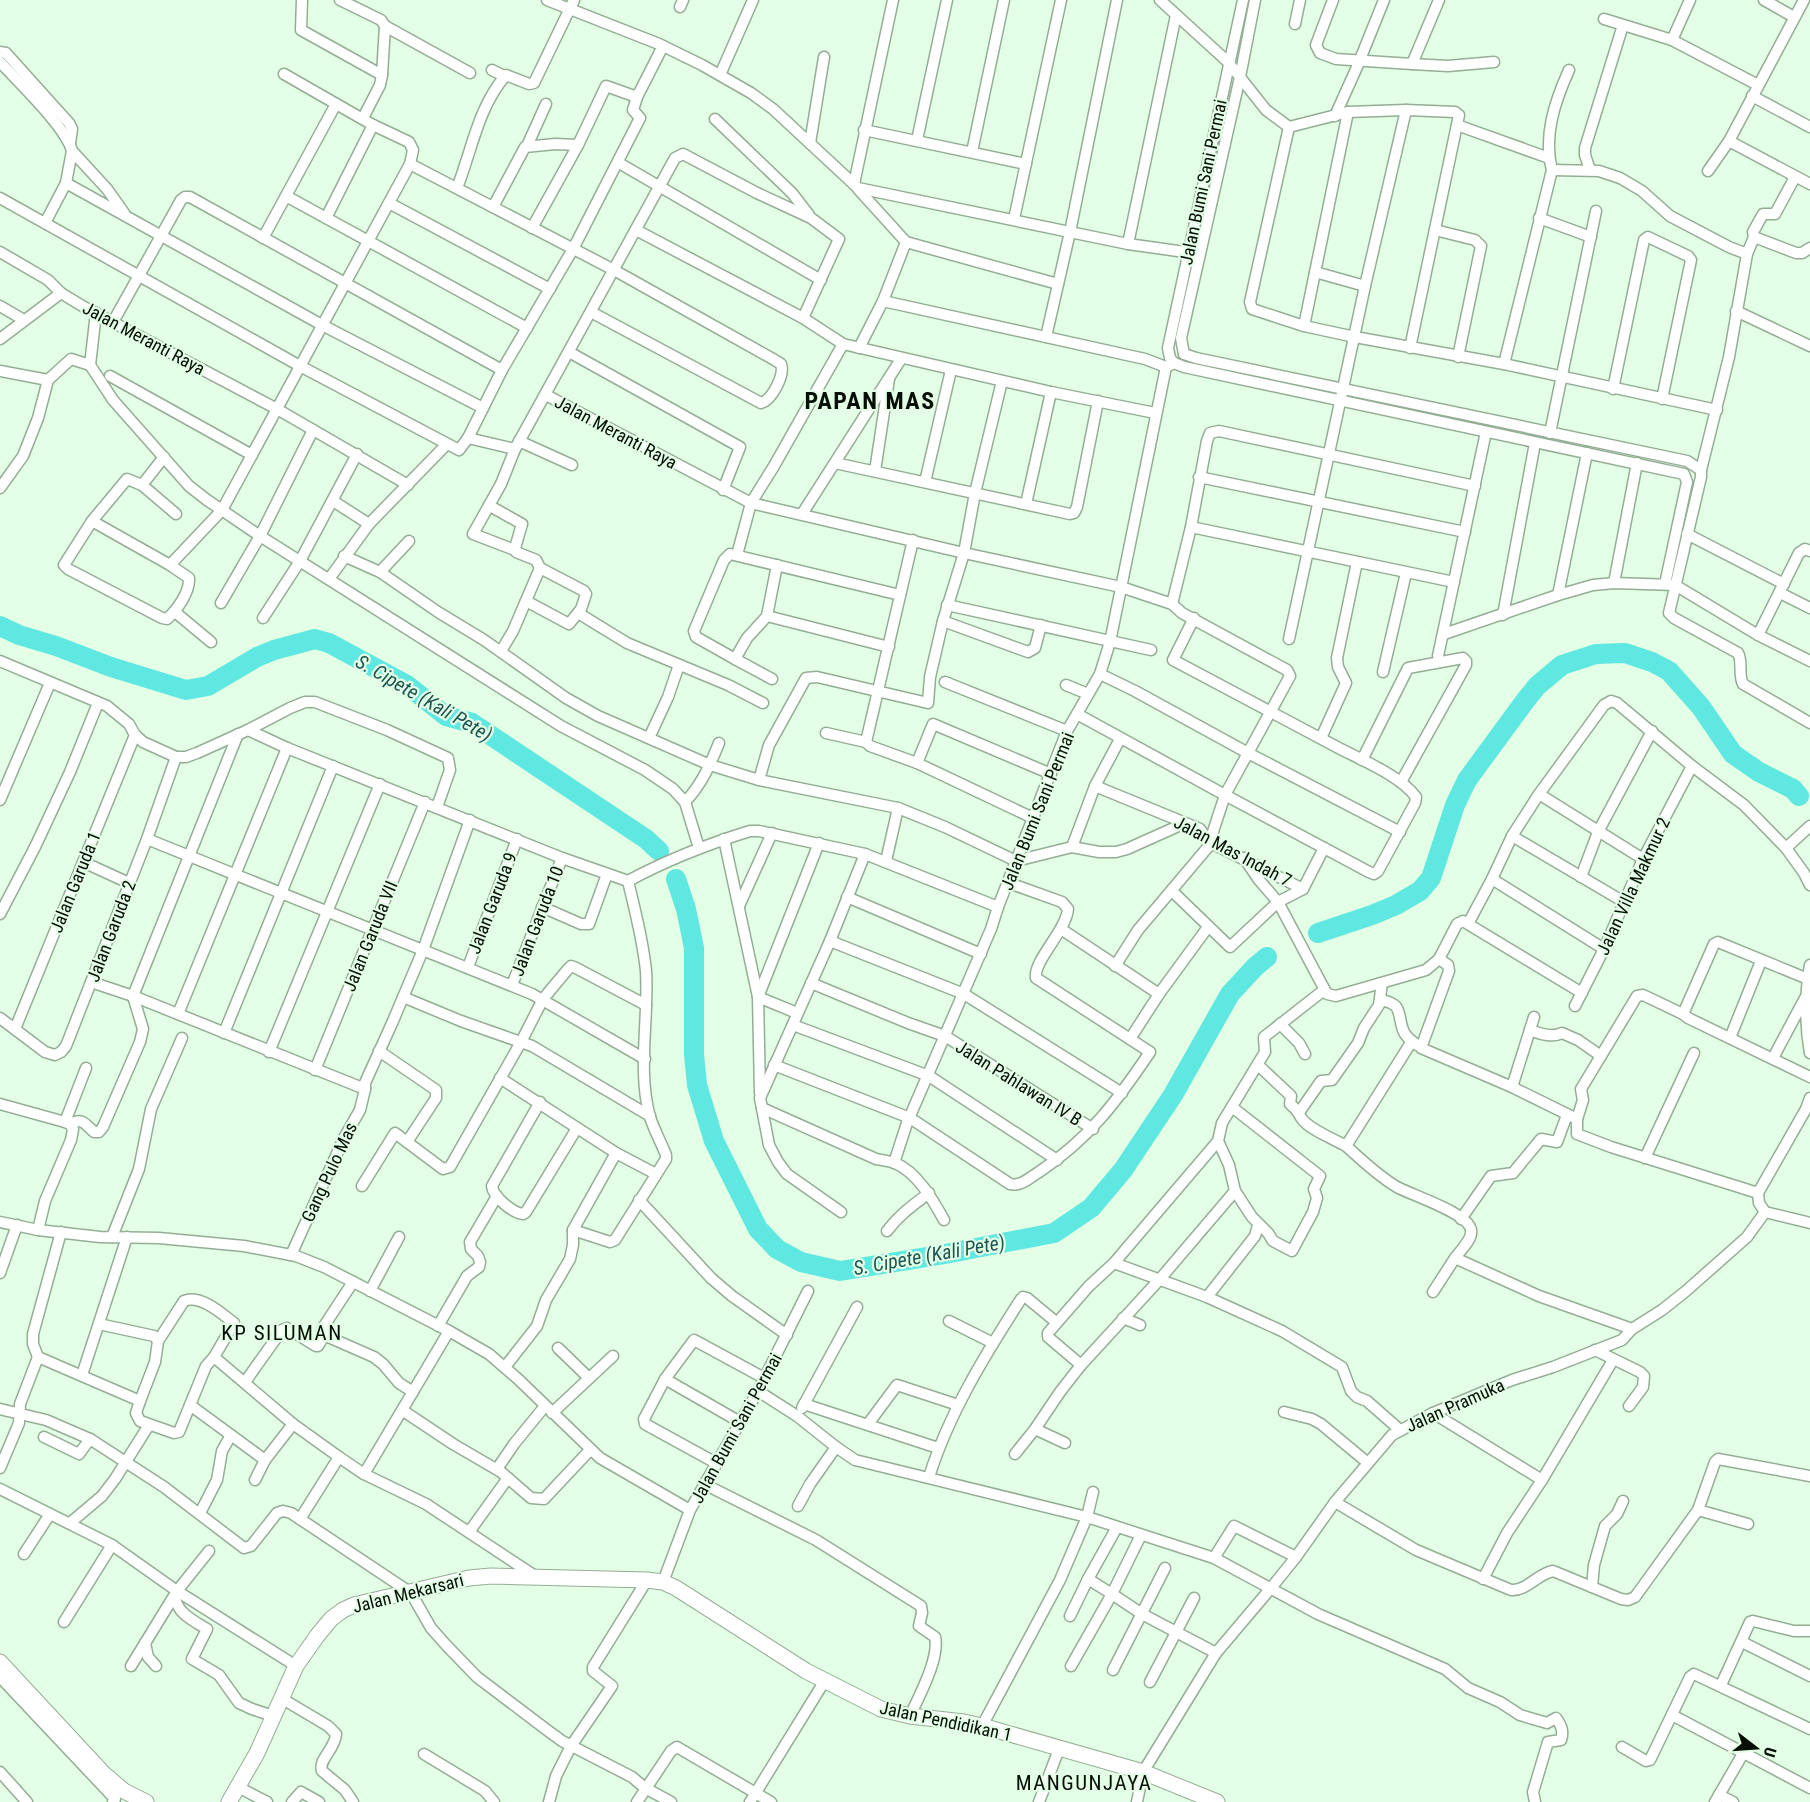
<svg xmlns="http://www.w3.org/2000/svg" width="1810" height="1802" font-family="'Roboto Condensed',sans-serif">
	<rect width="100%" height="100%" fill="#e3ffe5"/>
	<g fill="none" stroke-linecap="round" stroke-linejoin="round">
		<g stroke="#5fe8e1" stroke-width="20">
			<path d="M0 626 19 635 56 646 111 667 186 690 208 686 257 657 274 650 315 639 329 643 407 685 446 716 472 723 646 839 659 851"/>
			<path d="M676 879 686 909 694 948V1054L697 1085 714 1141 758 1229 777 1249 801 1262 840 1271 945 1254 1054 1233 1091 1208 1123 1170 1173 1095 1230 994 1255 967 1267 957"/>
			<path d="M1318 933 1372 915 1396 905 1420 891 1431 878 1455 805 1467 780 1525 701 1537 686 1562 665 1596 654 1625 653 1652 662 1669 671 1701 707 1733 754 1759 772 1793 789 1799 796"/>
		</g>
		<g stroke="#94ad95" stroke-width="13">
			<g id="street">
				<path d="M302 0 301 30 382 75 380 85 363 118"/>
				<path d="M340 0 381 20 385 26 382 75"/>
				<path d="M547 0 659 44 702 65 751 93 773 109 858 188 1128 244 1199 254"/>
				<path d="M1160 0 1228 62 1266 110 1289 127 1348 112 1406 110 1455 112 1459 115 1410 348"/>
				<path d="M1333 0 1316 45 1320 53 1336 59 1412 64 1439 0"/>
				<path d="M1764 0 1794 17"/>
				<path d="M680 7 683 0"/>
				<path d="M1604 19 1672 40 1758 85"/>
				<path d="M1295 24 1300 0"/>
				<path d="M385 26 470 73"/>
				<path d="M1672 40 1690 0"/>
				<path d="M0 52 6 53 69 123 72 129 70 143"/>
				<path d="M0 62C18 82 66 127 72 151L107 189 124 213"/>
				<path d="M1412 64 1448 66 1494 62"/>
				<path d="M492 70 504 76"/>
				<path d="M720 75 753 0"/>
				<path d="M1752 96 1810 127"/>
				<path d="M1335 116 1357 67 1384 0"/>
				<path d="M715 119 792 193 809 215"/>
				<path d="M1457 125 1549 158"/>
				<path d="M1289 127 1250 302 1252 309 1304 326 1355 337 1504 364 1717 410"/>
				<path d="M864 130 1026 164"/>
				<path d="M917 140 947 0"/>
				<path d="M1729 141 1810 184"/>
				<path d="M810 143 824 57"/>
				<path d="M527 146 546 104"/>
				<path d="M972 152 1004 0"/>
				<path d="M619 163 821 280"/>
				<path d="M410 164 614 270 773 359 781 364C785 375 772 400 761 403L591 312"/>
				<path d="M1552 170 1599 171 1620 178 1642 191 1670 216 1729 247 1747 254 1729 357 1701 470"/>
				<path d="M1590 170 1585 155V148L1623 25"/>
				<path d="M1708 171 1729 141 1804 0"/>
				<path d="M66 183 322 325 483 408"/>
				<path d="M854 184 893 0"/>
				<path d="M457 188C472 150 478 107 506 75L529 84 534 83 574 0"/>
				<path d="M858 189 906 242 883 301 859 348"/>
				<path d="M286 196 527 328"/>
				<path d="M0 198 300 366 459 450 468 438 502 370 573 249 640 118 633 110 637 97"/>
				<path d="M389 203 550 289"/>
				<path d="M493 207 525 147 555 144 578 145"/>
				<path d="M326 218 373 125"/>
				<path d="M1539 218 1591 237"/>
				<path d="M1014 219 1061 0"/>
				<path d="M45 223 66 183 72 151"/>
				<path d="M532 228 578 145 606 86 637 97 663 46"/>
				<path d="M636 230 803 318 843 344"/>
				<path d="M1435 230 1475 240 1481 246 1458 357"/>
				<path d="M1754 237 1753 232 1763 214H1775L1795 177"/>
				<path d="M263 238 336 104"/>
				<path d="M906 242 1058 284"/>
				<path d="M1128 244 1176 15"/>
				<path d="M0 252 48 280 61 293 84 307 277 409 408 485"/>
				<path d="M1747 254 1754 237 1796 253H1802L1810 248"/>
				<path d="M1315 272 1365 286"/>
				<path d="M883 301 1145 359 1166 367 1172 364"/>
				<path d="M0 306 24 320"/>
				<path d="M1736 311 1810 346"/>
				<path d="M113 322 181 200 185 197H190L502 370"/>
				<path d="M1304 326 1348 112"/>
				<path d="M1046 337 1070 232 1117 0"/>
				<path d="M0 339 61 293"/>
				<path d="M569 352 740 447 723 490"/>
				<path d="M1184 354 1196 358 1687 461 1701 470V477L1669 613 1674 618 1738 653C1743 662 1738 675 1743 684L1810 723"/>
				<path d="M1184 354 1181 338 1240 77 1255 0"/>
				<path d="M1174 363 1184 367 1684 474 1687 482 1665 584"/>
				<path d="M1174 363 1170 358 1168 348 1243 0"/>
				<path d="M1504 364 1552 170C1543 136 1555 101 1569 70"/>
				<path d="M90 365 96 313"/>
				<path d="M0 371 48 380"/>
				<path d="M110 376 252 455"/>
				<path d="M1613 389 1644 240 1648 237 1688 256 1691 260 1662 399"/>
				<path d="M546 395 751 503 964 553 1121 587 1172 604 1191 527 1207 441 1210 433 1219 431 1475 486"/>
				<path d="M1550 433 1596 211"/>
				<path d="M468 438 515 449 675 158 683 154 757 193 811 218 839 239 803 318"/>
				<path d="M519 441 572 465"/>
				<path d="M835 463 1070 514 1074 513 1077 507 1098 401"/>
				<path d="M875 471 889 379"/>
				<path d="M1199 477 1465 532"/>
				<path d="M925 482 951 370"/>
				<path d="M142 485 164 457"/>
				<path d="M0 488 23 456 38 418 48 380 71 359 90 365 113 400 189 486 207 500 260 536 561 726 645 770 673 789 685 802 699 848"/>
				<path d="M333 501 369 524"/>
				<path d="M1026 504 1051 392"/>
				<path d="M490 506 522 524 515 548 516 552 536 560 540 568 584 591 586 594 581 609 569 624 526 601"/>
				<path d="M802 514 901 359"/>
				<path d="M92 521 170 565 189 578C190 592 177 610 167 619L162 618 68 569 64 565 92 521 127 479 142 485 176 514"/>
				<path d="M1191 527 1454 582"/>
				<path d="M1687 534 1784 584"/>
				<path d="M913 540 866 742 870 746 917 763 1033 818"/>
				<path d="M515 550 473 534 501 484 515 449"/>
				<path d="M737 555 751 503 774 466 843 344 1051 392 1155 413"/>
				<path d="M344 556 380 572 438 612 484 640 566 698 598 716 710 765 759 780 898 808 945 827 1016 861 1072 847 1099 852H1116L1127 849 1185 823"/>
				<path d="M170 565 222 510 410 164 413 150 409 142 373 125 284 74"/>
				<path d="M380 572 409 541"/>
				<path d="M329 579 369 524 447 444"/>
				<path d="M1614 583 1637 463"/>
				<path d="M1780 593 1810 608"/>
				<path d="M1558 595 1587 453"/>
				<path d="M221 603 260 536 313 430"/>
				<path d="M947 605 1151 650"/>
				<path d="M175 612 211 642"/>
				<path d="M578 613 627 643 728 685 763 703"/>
				<path d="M1503 615 1535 443"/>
				<path d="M767 616 777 565"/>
				<path d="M263 618 300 561 357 454"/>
				<path d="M943 621 1028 652 1035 648 1041 625"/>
				<path d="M1444 634 1558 595 1593 585 1614 583 1675 585 1758 635 1810 661"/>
				<path d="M1758 635 1799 553 1805 549 1810 551"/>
				<path d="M1289 639 1365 286 1406 110"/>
				<path d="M889 647 767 616 747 638 735 659 696 637 694 631 724 560 730 554 900 595"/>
				<path d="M501 651 513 631 540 568"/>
				<path d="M1438 656 1486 432"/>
				<path d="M735 659 772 679"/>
				<path d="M0 661 107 706 129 724 135 735 143 742 176 757H186L197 753 248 730 290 708 305 702H315L387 730 448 758 450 770 437 807"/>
				<path d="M1383 672 1406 573"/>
				<path d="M1100 674 1135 691 1248 753 1400 832"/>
				<path d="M945 682 1067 731"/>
				<path d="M1066 685 1088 694"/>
				<path d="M1077 714 1225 795 1369 872 1374 874 1378 871 1415 803 1416 797C1400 775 1359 759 1335 746 1281 717 1227 689 1173 660L1194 618"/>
				<path d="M248 730 287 748 562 858 628 881C667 860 708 844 750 831H759L865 854 998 907"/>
				<path d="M826 733 866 742"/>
				<path d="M649 738 668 697 679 665"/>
				<path d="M1321 738 1346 683 1338 667 1337 658 1357 562"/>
				<path d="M1362 760 1408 668 1463 658 1466 661V665L1401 782"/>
				<path d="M917 763 933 724 1051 774"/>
				<path d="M759 780 769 745 806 678 817 677 928 703 930 677 943 621 964 553 975 493 1002 381"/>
				<path d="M1095 786 1200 829 1209 842 1303 889"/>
				<path d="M1539 794 1643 859"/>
				<path d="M0 800 50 683"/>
				<path d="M685 802C702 784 710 765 719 743"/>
				<path d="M1512 836 1624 902"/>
				<path d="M147 839 532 994 645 1059"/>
				<path d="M724 839 758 997 760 1093"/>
				<path d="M1072 847 1095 786 1120 739"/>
				<path d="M1786 848 1810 826"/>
				<path d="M1244 858 1259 880 1278 902 1327 994 1336 996 1426 970 1439 959 1457 924 1463 921 1582 993"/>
				<path d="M886 861 898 808"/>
				<path d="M83 862 129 883"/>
				<path d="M1581 877 1598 832 1652 731"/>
				<path d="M1492 879 1604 949"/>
				<path d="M1172 891 1230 947 1278 902 1303 889 1324 848"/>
				<path d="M847 897 981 954"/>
				<path d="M739 906 772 833"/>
				<path d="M542 907 581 924H589L607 874"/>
				<path d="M0 914 35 847 70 772 98 703"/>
				<path d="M1469 922 1492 879 1512 836 1539 794 1604 705 1611 701 1617 703 1692 766 1744 805 1786 848 1804 873 1810 885"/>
				<path d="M1061 929 1159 994"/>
				<path d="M830 941 964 994 1122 1093"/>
				<path d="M1439 959 1448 965 1449 971 1421 1048 1512 1087 1577 1119"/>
				<path d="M1810 965C1805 994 1805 1025 1810 1053"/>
				<path d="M1115 966 1138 930 1208 847 1225 795 1290 676 1287 670 1182 613 1172 604"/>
				<path d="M468 967 517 839"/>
				<path d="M1808 979 1718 942 1714 944 1683 1014 1688 1018 1810 1077"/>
				<path d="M91 982 133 996 365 1089"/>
				<path d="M811 983 908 1023 945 1036 1093 1129"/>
				<path d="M512 985 562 858"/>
				<path d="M403 997 461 1021 532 1046 650 1116"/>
				<path d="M1381 1000C1403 1004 1397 1013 1403 1030 1405 1036 1411 1041 1417 1045"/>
				<path d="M1575 1006 1604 949 1643 859 1692 766"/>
				<path d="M797 1013 758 997 819 843"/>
				<path d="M178 1014 287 748"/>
				<path d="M1683 1014 1643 995 1637 996 1581 1089 1583 1100 1577 1119V1134L1611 1147 1758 1193"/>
				<path d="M0 1018 45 1052 55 1055 61 1052 66 1046 147 839 176 757"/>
				<path d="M1280 1024 1299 1043 1305 1054"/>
				<path d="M793 1025 929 1076 1057 1160"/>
				<path d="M15 1029 135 735"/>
				<path d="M1530 1030C1540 1034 1552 1038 1562 1033L1578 1040 1601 1056"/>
				<path d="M224 1033 333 766"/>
				<path d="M1730 1038 1761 961"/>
				<path d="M1130 1039 1159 994 1208 927"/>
				<path d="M379 1051 436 1090V1098L407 1142"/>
				<path d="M269 1052 380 784"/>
				<path d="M1773 1058 1805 998"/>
				<path d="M774 1065 910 1118 1010 1184C1021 1187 1030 1177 1039 1172 1089 1139 1117 1101 1150 1052L1036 978C1033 961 1066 931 1068 909L1062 902 1009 883"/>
				<path d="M1258 1065 1291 1096 1290 1104C1299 1111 1297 1112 1302 1119 1310 1130 1334 1139 1346 1146L1412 1041"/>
				<path d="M315 1070 425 802"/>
				<path d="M500 1078 616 1153 656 1174"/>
				<path d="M1512 1087 1534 1017"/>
				<path d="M540 1102 492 1186C493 1197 513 1213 523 1214L526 1212 577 1128"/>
				<path d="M0 1104 65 1122 70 1124 73 1129 71 1140 45 1201 38 1230"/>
				<path d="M1232 1107 1320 1176 1314 1189 1317 1198 1313 1212 1292 1251 1273 1241 1268 1233 1252 1217 1235 1191 1229 1165 1218 1141 1222 1123 1265 1052 1264 1037 1324 990"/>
				<path d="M762 1108 876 1159C882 1160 889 1161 895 1163 917 1172 933 1200 944 1220"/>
				<path d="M1300 1111 1321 1081 1332 1080 1358 1043 1364 1028 1379 1005 1382 983"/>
				<path d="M65 1122 86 1068"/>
				<path d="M70 1124C82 1117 85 1124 94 1132H99L103 1127 140 1042 143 1029 133 996 238 734"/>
				<path d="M1346 1146C1362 1160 1378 1176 1397 1187 1411 1195 1469 1213 1471 1230 1473 1239 1460 1251 1455 1258L1539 1296 1632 1329"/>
				<path d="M616 1153 573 1230 610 1242 615 1240 666 1159V1155C661 1142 654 1130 650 1117 637 1071 649 1018 646 971 643 940 635 911 628 881"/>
				<path d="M1645 1158 1694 1053"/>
				<path d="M894 1163 907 1123 991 929 998 907 1067 731 1100 674 1110 642 1166 367"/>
				<path d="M362 1186 395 1133 443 1169 450 1167 521 1042 543 999 568 969 571 966 576 968 646 1005"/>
				<path d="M639 1200 711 1278 732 1296 787 1335"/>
				<path d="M841 1212 787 1174 778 1162 769 1145 760 1098 830 941 865 854"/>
				<path d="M1765 1212 1759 1203 1758 1193 1806 1109 1810 1098"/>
				<path d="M1461 1219 1491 1176 1513 1173 1541 1139 1557 1142 1567 1115"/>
				<path d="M0 1222 38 1230 100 1237 159 1238 244 1246 296 1256 324 1267 449 1331 489 1354 518 1379 600 1458 690 1510"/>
				<path d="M887 1231C900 1214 912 1206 929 1193"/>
				<path d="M61 1232 33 1334V1344L38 1357 140 1401 136 1413 140 1421 174 1433 179 1432 206 1366 214 1357 234 1323C221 1313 200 1294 184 1301L158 1341"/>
				<path d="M112 1237 139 1169 151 1109 182 1038"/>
				<path d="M291 1255 344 1138 360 1110 365 1089V1083L393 1021 423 950 470 820"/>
				<path d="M1114 1263 1207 1297 1282 1331 1342 1367 1351 1391 1357 1397 1367 1401 1400 1430"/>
				<path d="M0 1273 17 1225"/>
				<path d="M370 1291 399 1237"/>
				<path d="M1433 1292 1455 1258"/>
				<path d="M1207 1297 1255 1236 1258 1225"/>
				<path d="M1123 1318 1140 1325"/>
				<path d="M949 1321 993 1343"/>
				<path d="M99 1324 154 1336 158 1341 155 1362 140 1401"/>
				<path d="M438 1326 467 1276 479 1267 480 1262 478 1256 471 1249 470 1242 497 1196"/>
				<path d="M324 1336 322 1331 324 1326 353 1282"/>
				<path d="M558 1348 589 1378"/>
				<path d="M1595 1350 1640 1372 1644 1376 1643 1387 1629 1406"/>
				<path d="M214 1357 293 1424 339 1457 364 1474 426 1504 535 1576"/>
				<path d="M1081 1365 1048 1337V1333L1089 1286 1114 1263 1218 1141"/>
				<path d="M505 1367 537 1326 546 1300 570 1259 573 1245V1230"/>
				<path d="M82 1375 127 1237"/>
				<path d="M665 1379 740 1422"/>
				<path d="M245 1382 282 1330 287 1328 316 1346H318L324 1336H326L374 1357 383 1364 399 1383 413 1392"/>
				<path d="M758 1391 797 1416 836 1447 855 1460 1087 1517 1214 1558 1318 1614 1445 1669 1468 1688 1500 1702 1520 1715 1547 1723 1556 1718C1561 1725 1564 1731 1561 1740L1548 1742 1533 1792 1535 1802"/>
				<path d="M804 1404 938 1448"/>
				<path d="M190 1405 265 1460"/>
				<path d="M802 1408 857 1307"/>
				<path d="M0 1409 46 1420 90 1439 164 1487 244 1548 251 1546 277 1513 283 1511 291 1513 411 1593 431 1628 446 1645 477 1677 547 1730 562 1741 632 1777 645 1788 671 1802"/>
				<path d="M402 1410 453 1444 501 1472 531 1498 544 1499 590 1450"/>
				<path d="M1284 1412 1312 1419 1321 1424 1368 1463"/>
				<path d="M552 1413 613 1356"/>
				<path d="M1433 1413 1542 1480"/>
				<path d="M868 1424 897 1385 958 1405"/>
				<path d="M1035 1429 1065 1443"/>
				<path d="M44 1437 79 1454 90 1439"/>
				<path d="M1015 1454 1035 1429 1060 1392 1081 1365 1160 1279 1235 1191"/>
				<path d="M716 1463 645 1424 644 1419 665 1379 694 1340 764 1378"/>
				<path d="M0 1468 19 1423 20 1404 38 1357"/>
				<path d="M497 1469 514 1444 545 1406"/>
				<path d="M364 1474 449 1331"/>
				<path d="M929 1477C949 1413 985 1355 1021 1299L1023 1297 1027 1298 1056 1322"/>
				<path d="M255 1480 265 1460 293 1424"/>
				<path d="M704 1484 816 1540 921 1606 922 1613 919 1626 935 1637C940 1658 919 1696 910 1716"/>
				<path d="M0 1489 112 1545 177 1591 296 1666"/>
				<path d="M1335 1502 1416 1550 1511 1590C1527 1591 1537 1574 1553 1571L1621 1599 1628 1600 1635 1597 1698 1510 1715 1462 1718 1459 1810 1476"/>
				<path d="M798 1506 810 1484 836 1447"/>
				<path d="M1698 1510 1748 1524"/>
				<path d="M200 1513 217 1480 222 1451 231 1435"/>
				<path d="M300 1519 339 1457"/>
				<path d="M70 1523 102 1496 115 1479 149 1425"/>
				<path d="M469 1532 508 1478"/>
				<path d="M1141 1535 1112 1594 1142 1614 1216 1653"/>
				<path d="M24 1554 50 1514"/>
				<path d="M1214 1558 1234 1526 1296 1557"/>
				<path d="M1483 1579 1507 1533 1542 1480 1613 1360"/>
				<path d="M663 1582 690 1510 758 1391 808 1291"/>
				<path d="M1592 1587 1594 1565 1605 1526 1617 1514 1623 1501"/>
				<path d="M175 1596C176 1613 194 1621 207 1629L192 1659 219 1675 239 1703 252 1709 273 1716"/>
				<path d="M1070 1616 1088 1579 1117 1527"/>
				<path d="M64 1622 112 1545"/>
				<path d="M1742 1642 1810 1676"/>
				<path d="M145 1643 148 1657 156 1666"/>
				<path d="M131 1666 177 1591 209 1551"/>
				<path d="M1071 1666 1112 1594 1088 1579"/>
				<path d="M1113 1670 1165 1568"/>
				<path d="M0 1677 115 1799 113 1802"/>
				<path d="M1150 1682 1194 1598"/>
				<path d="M1721 1685 1750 1622 1753 1621 1794 1631H1810"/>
				<path d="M281 1698 328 1726 336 1734C335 1750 318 1759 322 1771L345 1790 353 1802"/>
				<path d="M1672 1715 1810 1788"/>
				<path d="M982 1726 1060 1580 1087 1517 1093 1492"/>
				<path d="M1622 1747 1646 1761 1650 1760 1690 1677 1694 1674 1810 1729"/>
				<path d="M424 1754 485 1791 494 1802"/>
				<path d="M0 1772 27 1802"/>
				<path d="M238 1787 267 1802"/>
				<path d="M1719 1795 1733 1802"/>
				<path d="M292 1802 301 1792 319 1802"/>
				<path d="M549 1802 556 1776 571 1746 612 1686 593 1671V1667L647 1580"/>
				<path d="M637 1802 671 1751 677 1747 771 1802"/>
				<path d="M750 1802 824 1682"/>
				<path d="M1039 1802 1059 1749"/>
				<path d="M1137 1802 1143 1772 1216 1653 1271 1588 1296 1557 1335 1502 1392 1435 1433 1413 1512 1380 1553 1367 1622 1340 1632 1329 1662 1310 1686 1291 1747 1237 1765 1212 1810 1223"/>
				<path d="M1715 1802 1744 1752"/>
			</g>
		</g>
		<g stroke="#94ad95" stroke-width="17">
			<g id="secondary">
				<path d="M0 1662 104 1774 124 1791 146 1802"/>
				<path d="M229 1802 257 1753 296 1666 317 1636 331 1619 343 1610 354 1605 469 1578 491 1576 647 1580 663 1582 676 1588 806 1671 881 1709 910 1716 964 1722 982 1726 1143 1772 1217 1802"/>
			</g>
		</g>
		<use href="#street" stroke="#fff" stroke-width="10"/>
		<use href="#secondary" stroke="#fff" stroke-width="15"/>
	</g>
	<g text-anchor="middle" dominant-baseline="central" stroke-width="4.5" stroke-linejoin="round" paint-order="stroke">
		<g font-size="18" fill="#060e06" stroke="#e3ffe5">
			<text transform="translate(1203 182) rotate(-78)">Jalan Bumi Sani Permai</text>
			<text transform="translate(144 338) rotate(28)">Jalan Meranti Raya</text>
			<text transform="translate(616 432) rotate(28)">Jalan Meranti Raya</text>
			<text transform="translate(1037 811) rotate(-68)">Jalan Bumi Sani Permai</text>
			<text transform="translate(1233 851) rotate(28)">Jalan Mas Indah 7</text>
			<text transform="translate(75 882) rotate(-68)">Jalan Garuda 1</text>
			<text transform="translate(1633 886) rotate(-65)">Jalan Villa Makmur 2</text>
			<text transform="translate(492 903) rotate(-69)">Jalan Garuda 9</text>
			<text transform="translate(537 921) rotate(-69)">Jalan Garuda 10</text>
			<text transform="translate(111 931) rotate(-69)">Jalan Garuda 2</text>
			<text transform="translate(370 936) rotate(-68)">Jalan Garuda VII</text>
			<text transform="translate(1019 1083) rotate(32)">Jalan Pahlawan IV B</text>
			<text transform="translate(329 1172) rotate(-65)">Gang Pulo Mas</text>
			<text transform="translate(1455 1405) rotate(-24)">Jalan Pramuka</text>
			<text transform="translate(736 1428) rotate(-61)">Jalan Bumi Sani Permai</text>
			<text transform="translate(408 1593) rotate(-14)">Jalan Mekarsari</text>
			<text transform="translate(946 1721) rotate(12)">Jalan Pendidikan 1</text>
		</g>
		<g font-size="20" font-style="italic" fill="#1c5653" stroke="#e3ffe5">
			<text transform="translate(424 698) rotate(30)">S. Cipete (Kali Pete)</text>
			<text transform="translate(929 1255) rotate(-10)">S. Cipete (Kali Pete)</text>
		</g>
		<g font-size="21" letter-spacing="1.5" fill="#060e06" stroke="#e3ffe5">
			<text x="282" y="1333">KP SILUMAN</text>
			<text x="1084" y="1783">MANGUNJAYA</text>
		</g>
		<g font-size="24" font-weight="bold" letter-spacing="1.5" fill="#060e06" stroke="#e3ffe5">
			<text x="870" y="401">PAPAN MAS</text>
		</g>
	</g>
	<g transform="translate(1756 1748) rotate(107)" stroke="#e3ffe5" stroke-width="4.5" paint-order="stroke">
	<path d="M0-4.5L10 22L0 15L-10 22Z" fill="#060e06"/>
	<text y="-9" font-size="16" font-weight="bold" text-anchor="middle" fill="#060e06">U</text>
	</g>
</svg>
